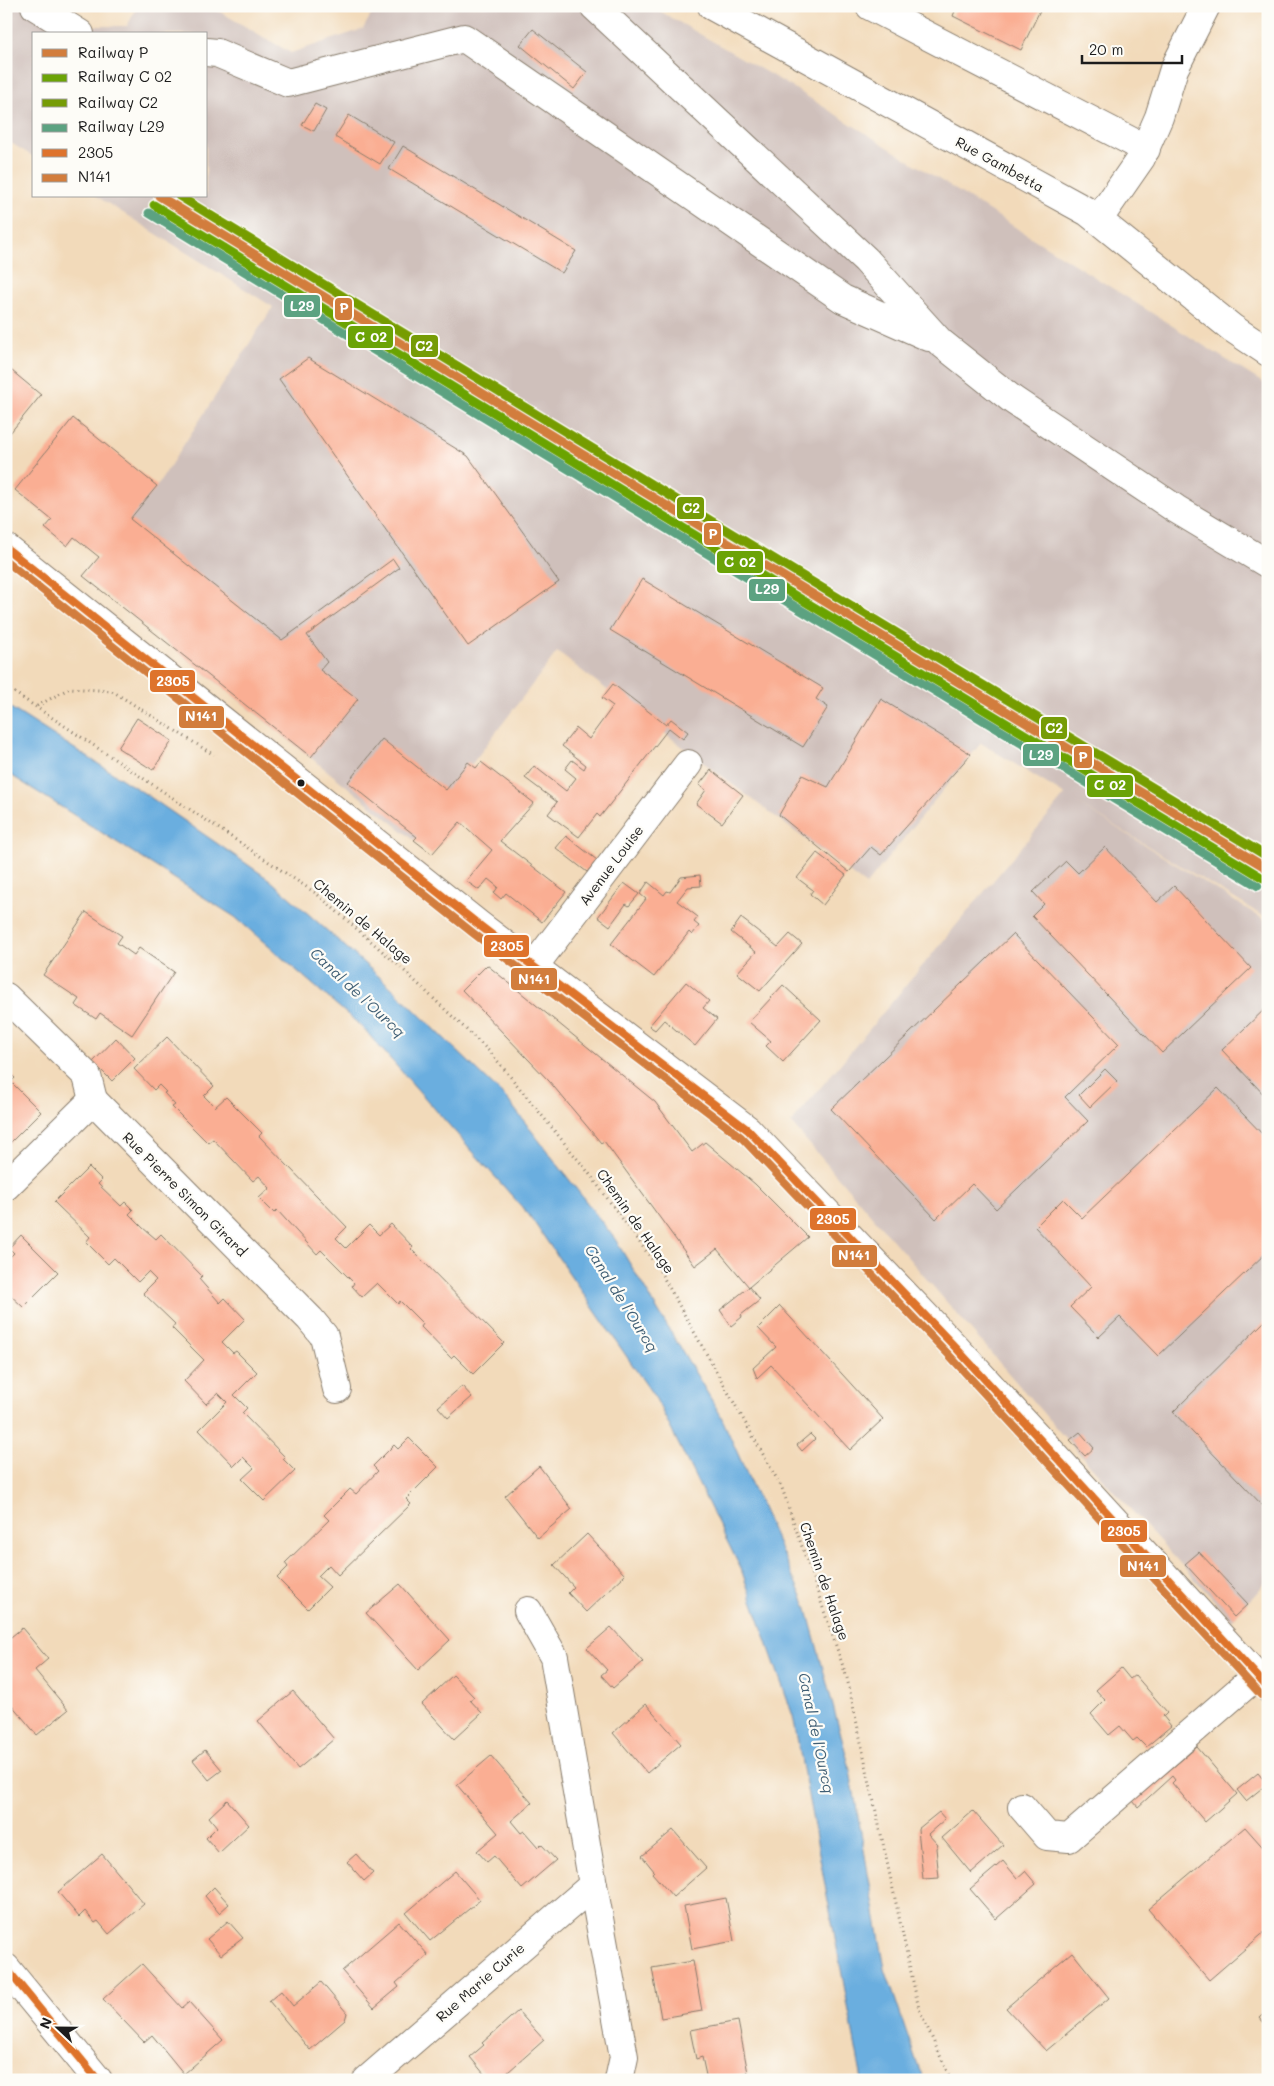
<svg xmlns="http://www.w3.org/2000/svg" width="1274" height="2086" font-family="Mali,sans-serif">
	<rect width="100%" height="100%" fill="#fdfcf7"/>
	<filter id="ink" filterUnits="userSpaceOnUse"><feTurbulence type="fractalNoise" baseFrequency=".02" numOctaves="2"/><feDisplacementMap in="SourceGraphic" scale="10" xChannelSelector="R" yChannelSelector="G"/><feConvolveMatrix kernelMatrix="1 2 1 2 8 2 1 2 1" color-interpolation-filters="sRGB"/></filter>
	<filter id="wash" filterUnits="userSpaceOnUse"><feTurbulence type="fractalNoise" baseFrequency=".0096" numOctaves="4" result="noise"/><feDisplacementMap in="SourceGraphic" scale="20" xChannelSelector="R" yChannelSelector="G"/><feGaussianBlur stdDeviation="1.12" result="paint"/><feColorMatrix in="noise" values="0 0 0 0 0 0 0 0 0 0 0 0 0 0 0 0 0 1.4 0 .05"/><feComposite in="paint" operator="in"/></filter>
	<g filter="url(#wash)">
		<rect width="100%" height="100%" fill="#f2daba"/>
		<path fill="#cfc0bb" d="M6 6H55L88 26H127L138 6H210L291 53 363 29 376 6H651L792 87 1268 386V919L1072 800 1268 922V1580L1232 1620 1057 1429 791 1123 1065 795 981 743 866 885 557 652 414 840 83 576 157 486 273 307 96 196H206V34H34V157L6 140Z"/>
		<path fill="#6aaedf" stroke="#43657e" d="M6 705 147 795 270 880 393 989 507 1099 615 1239 720 1414 806 1606 849 1765 885 1969 919 2069 925 2080H862L793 1716 741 1569 656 1399 529 1215 362 1027 235 917 6 772Z"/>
		<g id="blocks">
			<g fill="#faae93">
				<path d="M957 6H1042L1021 50 953 16Z"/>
				<path d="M533 29 587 72 574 89 520 45Z"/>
				<path d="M315 104 326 110 314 131 302 125Z"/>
				<path d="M349 115 394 142 380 164 335 137Z"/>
				<path d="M403 146 576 251 562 273 389 169Z"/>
				<path d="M308 358 468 456 559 582 468 646 279 379Z"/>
				<path d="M6 366 41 395 6 438Z"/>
				<path d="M73 418 157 486 130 519 282 640 393 559 399 568 307 635 327 662 320 670 358 699 311 757 83 576 99 557 74 537 67 546 45 528 52 520 15 490Z"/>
				<path d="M642 579 823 688 816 699 828 707 803 747 610 630Z"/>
				<path d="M613 684 666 725 671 719 688 732 683 739 669 728 600 817 597 814 579 837 548 814 557 802 525 778 534 766 566 791 576 778 565 769 572 760 584 769 586 765 562 746 576 728 589 739 613 706 602 698Z"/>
				<path d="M881 699 971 754 881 855 871 847 849 872 779 815 802 775 828 787Z"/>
				<path d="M137 718 172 741 153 770 118 748Z"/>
				<path d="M382 739 446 790 468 762 476 768 481 762 534 803 500 841 566 892 542 922 506 893 501 899 494 893 498 887 488 879 479 890 466 881 492 850 460 822 432 854 414 840 417 837 348 782Z"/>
				<path d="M711 770 743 795 722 823 696 804 706 790 699 785Z"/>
				<path d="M566 836 597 860 587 872 556 848Z"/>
				<path d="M1105 847 1157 902 1174 886 1251 968 1162 1053 1032 916 1044 904 1033 892 1066 861 1078 873Z"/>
				<path d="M817 853 846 875 823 905 810 894 813 890 797 878Z"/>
				<path d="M700 875 701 886 688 887 677 901 698 917 694 922 699 926 692 935 689 932 654 977 611 944 646 899 640 894 648 882 664 895 667 891 670 892 681 877Z"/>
				<path d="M624 883 639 894 629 906 626 904 610 926 598 917Z"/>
				<path d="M86 912 122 936 117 943 134 955 139 948 174 972 132 1035 100 1013 96 1019 75 1005 79 999 43 975Z"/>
				<path d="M741 918 778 947 790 934 802 944 760 991 737 973 756 952 731 932Z"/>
				<path d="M1013 934 1119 1044 1065 1097 1088 1121 996 1209 972 1184 936 1219 831 1109Z"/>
				<path d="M487 965 655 1102 692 1152 705 1142 755 1184 808 1237 749 1287 717 1249 695 1266 604 1141 601 1143 549 1081 462 990Z"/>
				<path d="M686 982 709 1001 703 1008 717 1019 695 1046 664 1020 655 1030 649 1026Z"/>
				<path d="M783 985 821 1020 783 1062 766 1046 771 1041 749 1022Z"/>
				<path d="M1268 1006V1099L1222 1050Z"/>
				<path d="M167 1037 214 1086 204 1096 215 1107 226 1097 262 1133 259 1136 347 1227 336 1238 346 1248 369 1225 379 1235 391 1224 413 1247 411 1249 504 1343 473 1374 454 1355 451 1358 421 1327 423 1324 400 1301 398 1304 377 1283 362 1297 352 1286 354 1283 321 1250 317 1254 277 1210 274 1213 259 1198 270 1188 259 1176 253 1181 213 1139 208 1143 172 1107 175 1105 164 1093 166 1092 159 1085 154 1090 134 1069Z"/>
				<path d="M116 1038 135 1058 112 1081 93 1062Z"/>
				<path d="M1105 1069 1117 1081 1090 1107 1079 1095Z"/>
				<path d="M6 1070 15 1078 11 1082 41 1112 6 1147Z"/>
				<path d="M1218 1088 1268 1140V1251L1158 1356 1120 1317 1099 1337 1070 1307 1091 1287 1035 1227 1063 1199 1082 1218Z"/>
				<path d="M89 1167 102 1180 98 1184 121 1206 125 1202 133 1210 129 1214 143 1228 156 1239 161 1234 202 1276 199 1279 220 1303 225 1298 245 1319 222 1342 233 1353 236 1351 257 1372 234 1395 247 1408 242 1413 285 1457 283 1459 295 1471 264 1501 242 1479 254 1468 243 1457 234 1466 199 1430 227 1402 218 1393 206 1404 184 1381 204 1360 172 1328 175 1324 143 1293 156 1280 148 1272 138 1282 114 1258 108 1264 86 1242 90 1237 54 1202Z"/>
				<path d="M21 1235 58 1272 23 1307 6 1291V1261L14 1253 9 1248Z"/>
				<path d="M749 1287 760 1300 741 1315 742 1317 731 1326 720 1310Z"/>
				<path d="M780 1306 883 1419 850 1450 771 1365 757 1378 753 1368 776 1347 758 1328Z"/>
				<path d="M1268 1318V1504L1264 1507 1173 1412Z"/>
				<path d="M462 1386 472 1397 448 1418 438 1407Z"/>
				<path d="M1080 1432 1094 1448 1085 1456 1070 1440Z"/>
				<path d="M810 1434 815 1439 802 1451 797 1445Z"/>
				<path d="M409 1438 438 1467 406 1499 411 1504 338 1575 329 1565 318 1576 330 1587 308 1609 277 1578 288 1567 285 1563 329 1520 324 1515 350 1489 356 1494 378 1471 373 1466 394 1445 398 1449Z"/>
				<path d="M539 1466 572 1509 538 1538 505 1496Z"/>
				<path d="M587 1534 625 1575 586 1612 568 1593 574 1587 554 1565Z"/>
				<path d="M1199 1552 1248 1604 1234 1617 1185 1564Z"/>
				<path d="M400 1584 450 1640 418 1670 366 1613Z"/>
				<path d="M611 1627 643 1662 613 1688 601 1675 607 1670 587 1648Z"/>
				<path d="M22 1628 48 1659 35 1670 68 1710 37 1735 6 1698V1641Z"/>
				<path d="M1121 1668 1130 1679 1135 1675 1167 1712 1163 1716 1171 1726 1146 1747 1137 1738 1133 1741 1120 1726 1109 1735 1091 1714 1105 1700 1096 1690Z"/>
				<path d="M453 1675 474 1697 470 1700 482 1713 454 1739 422 1704Z"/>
				<path d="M293 1691 334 1739 298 1769 258 1721Z"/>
				<path d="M646 1704 681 1744 647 1773 613 1733Z"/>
				<path d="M1197 1747 1237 1794 1205 1822 1172 1783 1175 1780 1172 1776 1138 1807 1133 1801Z"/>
				<path d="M205 1750 222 1770 209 1780 193 1760Z"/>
				<path d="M491 1756 532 1803 511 1821 521 1833 524 1831 538 1847 541 1844 556 1860 522 1889 494 1856 487 1862 477 1851 498 1833 457 1785Z"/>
				<path d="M1258 1773 1267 1784 1246 1801 1237 1790Z"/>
				<path d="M227 1800 249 1825 219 1853 206 1838 217 1827 209 1817Z"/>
				<path d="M973 1811 1003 1845 971 1873 942 1838Z"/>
				<path d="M939 1812 945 1819 928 1834 938 1845 936 1848 939 1878 923 1879 918 1829Z"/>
				<path d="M1245 1827 1268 1853V1929L1209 1980 1148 1909Z"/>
				<path d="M673 1830 706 1868 673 1897 652 1873 654 1871 642 1856Z"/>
				<path d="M102 1854 144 1904 109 1934 98 1921 95 1923 85 1911 79 1917 58 1892Z"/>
				<path d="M356 1854 373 1873 364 1881 347 1862Z"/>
				<path d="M1003 1861 1017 1878 1025 1871 1036 1884 996 1919 970 1889Z"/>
				<path d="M455 1871 480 1900 430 1941 406 1913Z"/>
				<path d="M214 1887 229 1904 219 1913 205 1896Z"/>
				<path d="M726 1898 734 1941 692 1949 684 1906Z"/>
				<path d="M228 1921 243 1938 221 1955 207 1939Z"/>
				<path d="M399 1922 428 1955 396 1983 399 1987 374 2008 342 1971Z"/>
				<path d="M1072 1952 1109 1998 1046 2051 1006 2008Z"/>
				<path d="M693 1961 702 2011 661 2018 652 1968Z"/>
				<path d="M142 1964 182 2008 189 2002 223 2040 184 2074 152 2035 144 2042 103 1999Z"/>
				<path d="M321 1982 347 2013 345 2020 310 2050 269 2001 281 1991 293 2006Z"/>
				<path d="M518 2011 544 2040 499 2080H489L470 2057 484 2045 482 2043Z"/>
				<path d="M1268 2011V2028L1260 2018Z"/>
				<path d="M738 2021 748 2073 707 2080 702 2057 696 2059 690 2030Z"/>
			</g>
		</g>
	</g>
	<g filter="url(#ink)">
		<use href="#blocks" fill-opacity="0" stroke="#877b6b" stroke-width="1"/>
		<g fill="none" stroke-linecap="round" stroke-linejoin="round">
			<g stroke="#877b6b" stroke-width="30">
				<g id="minor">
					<path d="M35 6 80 34"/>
					<path d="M594 6 866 260 940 342 1013 400 1176 509 1268 564"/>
					<path d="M712 6 1088 212 1232 328 1268 352"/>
					<path d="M870 6 1146 149"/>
					<path d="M206 52 217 53 288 83 464 38 843 299 929 337"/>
					<path d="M1098 220 1141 158 1159 117 1174 69 1206 6"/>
					<path d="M6 548 479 925 748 1130 956 1348 1268 1688"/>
					<path d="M534 966 688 764"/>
					<path d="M6 997 87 1076 93 1100"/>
					<path d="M6 1186 93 1100 310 1319 324 1336 337 1389"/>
					<path d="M1022 1807 1047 1836 1069 1838 1256 1676"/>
					<path d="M593 1885 624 2057 619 2080"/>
					<path d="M6 1968 98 2080"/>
					<path d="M367 2080 593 1885 554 1657 528 1611"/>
				</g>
			</g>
			<g stroke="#877b6b" stroke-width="3" stroke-dasharray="1 4" stroke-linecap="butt">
				<path d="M6 687 317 894 397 964 491 1053 588 1172 657 1266 782 1488 847 1678 919 2009 951 2080"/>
				<path d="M37 706 70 688 112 691 214 755"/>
			</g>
			<use href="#minor" stroke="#fff" stroke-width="28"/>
			<g stroke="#fdfcf7" stroke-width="11">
				<g id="bus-1">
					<path d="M6 548 479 925 748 1130 956 1348 1268 1688"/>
					<path d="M6 1968 98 2080"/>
				</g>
			</g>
			<g stroke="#fdfcf7" stroke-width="11">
				<path id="bus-2" d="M6 561 473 933 741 1137 949 1355 1261 1695"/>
			</g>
			<use href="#bus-1" stroke="#de732c" stroke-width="8"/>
			<use href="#bus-2" stroke="#d27d3c" stroke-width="8"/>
			<g stroke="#fdfcf7" stroke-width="12">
				<path id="rail-1" d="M159 196 713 534 1268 869"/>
			</g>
			<g stroke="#fdfcf7" stroke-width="12">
				<path id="rail-2" d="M154 205 708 543 1263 878"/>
			</g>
			<g stroke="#fdfcf7" stroke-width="12">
				<path id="rail-3" d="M179 196 718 525 1268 857"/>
			</g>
			<g stroke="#fdfcf7" stroke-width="12">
				<path id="rail-4" d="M149 213 703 551 1258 886"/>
			</g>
			<use href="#rail-1" stroke="#d27d3c" stroke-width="9"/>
			<use href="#rail-2" stroke="#6ba306" stroke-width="9"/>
			<use href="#rail-3" stroke="#769c06" stroke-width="9"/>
			<use href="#rail-4" stroke="#5ca281" stroke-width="9"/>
		</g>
	</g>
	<circle fill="#1c1c1c" stroke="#fdfcf7" stroke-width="2" cx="301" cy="783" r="4.5"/>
	<g text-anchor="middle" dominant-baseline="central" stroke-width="4.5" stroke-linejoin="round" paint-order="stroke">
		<g font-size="14" fill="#1c1c1c" stroke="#fdfcf7">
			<text transform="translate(1000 164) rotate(29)">Rue Gambetta</text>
			<text transform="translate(611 865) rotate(-53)">Avenue Louise</text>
			<text transform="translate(363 921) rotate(40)">Chemin de Halage</text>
			<text transform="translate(185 1194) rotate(45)">Rue Pierre Simon Girard</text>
			<text transform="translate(636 1221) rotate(55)">Chemin de Halage</text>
			<text transform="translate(825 1581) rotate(71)">Chemin de Halage</text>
			<text transform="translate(480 1982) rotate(-41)">Rue Marie Curie</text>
		</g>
		<g font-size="15" font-style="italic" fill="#3f5e74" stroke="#fdfcf7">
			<text transform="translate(358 992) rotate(43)">Canal de l'Ourcq</text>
			<text transform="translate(622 1298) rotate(58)">Canal de l'Ourcq</text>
			<text transform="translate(817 1733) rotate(78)">Canal de l'Ourcq</text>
		</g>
	</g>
	<g stroke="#fdfcf7" stroke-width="2">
		<rect x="283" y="294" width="38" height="24" rx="5" fill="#5ca281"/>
		<rect x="334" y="297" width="19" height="24" rx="5" fill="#d27d3c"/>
		<rect x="347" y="325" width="47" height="24" rx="5" fill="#6ba306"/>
		<rect x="410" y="334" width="29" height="24" rx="5" fill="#769c06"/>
		<rect x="676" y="496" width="29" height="24" rx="5" fill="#769c06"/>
		<rect x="703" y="522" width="19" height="24" rx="5" fill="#d27d3c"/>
		<rect x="716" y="550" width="48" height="24" rx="5" fill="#6ba306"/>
		<rect x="748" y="578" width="38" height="24" rx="5" fill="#5ca281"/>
		<rect x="149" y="669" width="47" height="24" rx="5" fill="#de732c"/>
		<rect x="178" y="705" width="47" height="24" rx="5" fill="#d27d3c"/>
		<rect x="1040" y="716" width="28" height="24" rx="5" fill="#769c06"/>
		<rect x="1022" y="743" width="38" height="24" rx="5" fill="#5ca281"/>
		<rect x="1073" y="745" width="20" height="24" rx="5" fill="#d27d3c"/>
		<rect x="1086" y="774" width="48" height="24" rx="5" fill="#6ba306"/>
		<rect x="483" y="934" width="47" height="24" rx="5" fill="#de732c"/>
		<rect x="510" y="967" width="48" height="24" rx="5" fill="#d27d3c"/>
		<rect x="809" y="1207" width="48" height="24" rx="5" fill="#de732c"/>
		<rect x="831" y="1244" width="47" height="24" rx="5" fill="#d27d3c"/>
		<rect x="1100" y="1519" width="48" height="24" rx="5" fill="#de732c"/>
		<rect x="1119" y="1554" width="48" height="24" rx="5" fill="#d27d3c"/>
	</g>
	<g font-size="14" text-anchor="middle" font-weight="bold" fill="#fff">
		<text x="302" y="311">L29</text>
		<text x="344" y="313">P</text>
		<text x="371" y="342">C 02</text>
		<text x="424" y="351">C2</text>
		<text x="691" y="513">C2</text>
		<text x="713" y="539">P</text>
		<text x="740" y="567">C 02</text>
		<text x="767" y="594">L29</text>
		<text x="173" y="686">2305</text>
		<text x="201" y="721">N141</text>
		<text x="1054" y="733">C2</text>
		<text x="1041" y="760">L29</text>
		<text x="1083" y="762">P</text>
		<text x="1110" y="790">C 02</text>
		<text x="507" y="951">2305</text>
		<text x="534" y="984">N141</text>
		<text x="833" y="1224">2305</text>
		<text x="854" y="1260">N141</text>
		<text x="1124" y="1536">2305</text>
		<text x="1143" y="1571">N141</text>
	</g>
	<rect width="1274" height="2086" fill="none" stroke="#fdfcf7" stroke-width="25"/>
	<rect x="32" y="32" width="175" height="165" fill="#fdfcf7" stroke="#a3a29f"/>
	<rect x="42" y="49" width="25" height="8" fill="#d27d3c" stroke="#a3a29f"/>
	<text x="78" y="58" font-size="15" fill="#1c1c1c">Railway P</text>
	<rect x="42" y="74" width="25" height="8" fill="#6ba306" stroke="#a3a29f"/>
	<text x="78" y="82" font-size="15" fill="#1c1c1c">Railway C 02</text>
	<rect x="42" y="99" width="25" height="8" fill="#769c06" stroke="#a3a29f"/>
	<text x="78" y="108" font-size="15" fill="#1c1c1c">Railway C2</text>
	<rect x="42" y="124" width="25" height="8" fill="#5ca281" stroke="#a3a29f"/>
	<text x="78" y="132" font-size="15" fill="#1c1c1c">Railway L29</text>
	<rect x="42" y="149" width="25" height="8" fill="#de732c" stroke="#a3a29f"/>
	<text x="78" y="158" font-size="15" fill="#1c1c1c">2305</text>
	<rect x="42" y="174" width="25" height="8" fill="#d27d3c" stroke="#a3a29f"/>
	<text x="78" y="182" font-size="15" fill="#1c1c1c">N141</text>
	<g transform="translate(58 2028) rotate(292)" stroke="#fdfcf7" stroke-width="4" paint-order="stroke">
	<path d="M0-4L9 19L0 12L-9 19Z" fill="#1c1c1c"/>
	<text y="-8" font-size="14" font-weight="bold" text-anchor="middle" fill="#1c1c1c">N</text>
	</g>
	<path d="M1082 55v8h100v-8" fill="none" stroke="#1c1c1c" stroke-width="2.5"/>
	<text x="1089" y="55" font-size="15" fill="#1c1c1c" stroke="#fdfcf7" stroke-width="4" paint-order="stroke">20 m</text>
</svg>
